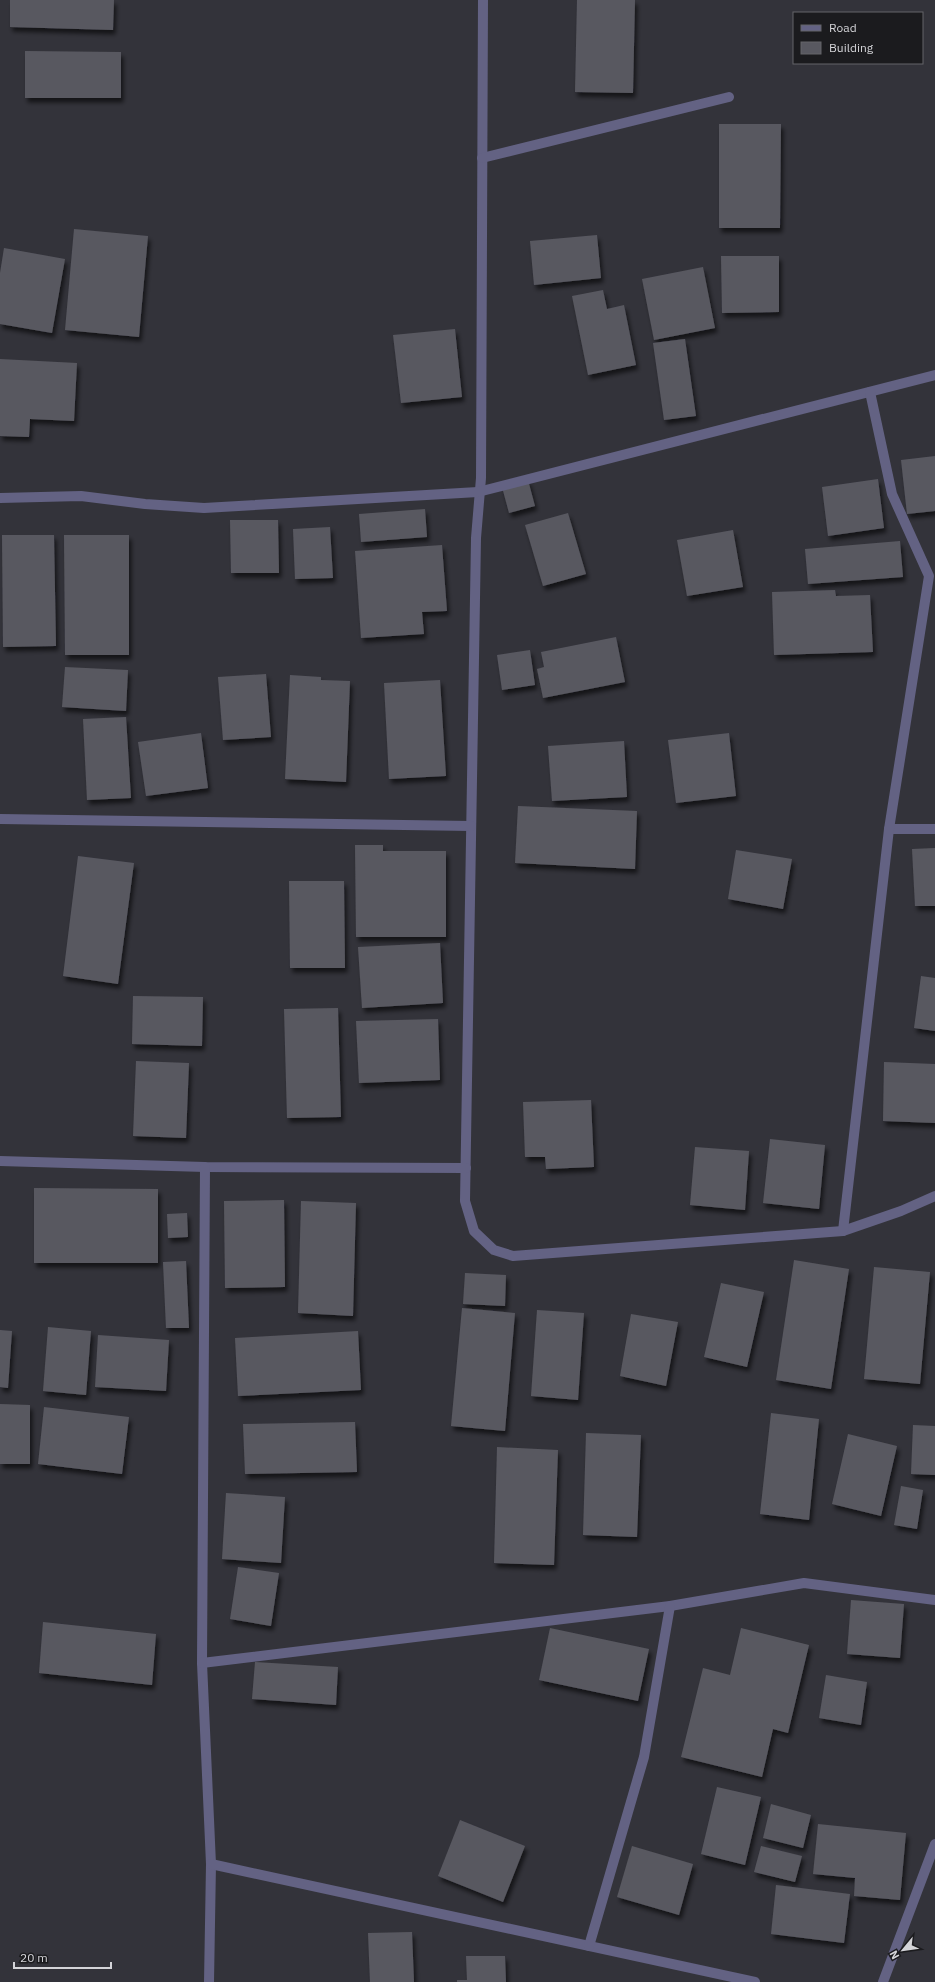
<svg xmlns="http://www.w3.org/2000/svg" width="935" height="1982" font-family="'IBM Plex Sans',sans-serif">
	<defs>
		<filter id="shadow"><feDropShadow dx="2.5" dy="4.5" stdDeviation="2" flood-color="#0009"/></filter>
	</defs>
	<rect width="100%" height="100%" fill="#33333a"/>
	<g fill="#585860" filter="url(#shadow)">
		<path d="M10 0H114L113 30 10 27Z"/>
		<path d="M577 0H635L633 93 575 92Z"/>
		<path d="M25 51 121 52V98H25Z"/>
		<path d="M719 124H781L780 228H719Z"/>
		<path d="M74 229 148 236 139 337 65 330Z"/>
		<path d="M597 235 601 278 534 285 530 241Z"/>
		<path d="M4 248 65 259 52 333 0 324V273Z"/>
		<path d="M721 256H779V312L722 313Z"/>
		<path d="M703 267 715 328 654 340 642 279Z"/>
		<path d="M603 290 607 309 624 305 636 365 588 375 572 296Z"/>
		<path d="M455 329 462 397 401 403 393 335Z"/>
		<path d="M685 339 696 416 664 420 653 343Z"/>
		<path d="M0 359 77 363 74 421 30 419 29 437 0 436Z"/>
		<path d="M935 456V511L907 514 901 460Z"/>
		<path d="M878 479 884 528 828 536 822 487Z"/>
		<path d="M528 480 535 506 509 513 502 487Z"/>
		<path d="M425 509 427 537 361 542 359 514Z"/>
		<path d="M568 513 586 574 543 586 525 525Z"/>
		<path d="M230 520H278L279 573H231Z"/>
		<path d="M330 527 333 578 295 579 293 529Z"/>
		<path d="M733 530 743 587 687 596 677 540Z"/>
		<path d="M2 535H54L56 646 3 647Z"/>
		<path d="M64 535H129V655H65Z"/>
		<path d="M900 541 903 577 808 584 805 549Z"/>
		<path d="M442 545 447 611 422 612 424 634 361 638 355 551Z"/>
		<path d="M835 590 836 596 870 595 873 652 774 655 772 592Z"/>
		<path d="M616 637 625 682 543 698 537 669 544 667 541 652Z"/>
		<path d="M530 650 535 685 502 690 497 655Z"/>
		<path d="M65 667 128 670 126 711 62 707Z"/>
		<path d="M266 674 271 737 223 740 218 677Z"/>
		<path d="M290 675 321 677V680L350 681 346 782 285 779Z"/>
		<path d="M440 680 446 776 389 779 384 683Z"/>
		<path d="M126 717 131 798 87 800 83 719Z"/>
		<path d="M201 733 208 788 146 796 138 742Z"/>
		<path d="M729 733 736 796 676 803 668 740Z"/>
		<path d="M624 741 627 797 552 801 548 746Z"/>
		<path d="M518 806 637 811 635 869 515 863Z"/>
		<path d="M355 845H383V851H446V937H356Z"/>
		<path d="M935 848V906H915L912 849Z"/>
		<path d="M736 850 792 859 783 909 728 899Z"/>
		<path d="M78 856 134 863 118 984 63 976Z"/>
		<path d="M289 881H344L345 968H290Z"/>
		<path d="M440 943 443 1003 362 1008 358 947Z"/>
		<path d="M921 976 935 978V1031L914 1028Z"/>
		<path d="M133 996 203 997 202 1046 132 1044Z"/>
		<path d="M338 1008 341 1117 287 1118 284 1009Z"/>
		<path d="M438 1019 440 1080 359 1083 356 1021Z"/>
		<path d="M136 1061 189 1063 186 1138 133 1136Z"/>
		<path d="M884 1062 935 1064V1123L883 1121Z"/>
		<path d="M591 1100 594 1167 546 1169 545 1157H525L523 1102Z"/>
		<path d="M770 1139 825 1145 819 1209 763 1203Z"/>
		<path d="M695 1147 749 1151 745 1210 690 1205Z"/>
		<path d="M34 1188 158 1189V1263H34Z"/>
		<path d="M284 1200 285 1287 225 1288 224 1201Z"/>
		<path d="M301 1201 356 1203 353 1316 298 1313Z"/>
		<path d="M187 1213 188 1237 168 1238 167 1214Z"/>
		<path d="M794 1260 849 1269 831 1389 776 1380Z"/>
		<path d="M186 1261 189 1328H166L163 1262Z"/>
		<path d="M874 1267 930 1272 920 1384 864 1379Z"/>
		<path d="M465 1273 506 1275 505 1306 463 1304Z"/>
		<path d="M721 1283 764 1292 747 1367 704 1357Z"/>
		<path d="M462 1308 515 1313 505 1431 451 1426Z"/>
		<path d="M537 1310 584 1313 578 1400 531 1396Z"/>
		<path d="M631 1314 678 1322 666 1386 620 1376Z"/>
		<path d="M48 1327 91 1331 86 1395 43 1391Z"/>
		<path d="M0 1330 12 1331 8 1388 0 1387Z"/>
		<path d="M358 1331 361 1390 238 1396 235 1338Z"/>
		<path d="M98 1335 169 1340 166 1391 95 1387Z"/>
		<path d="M0 1404 30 1405V1464H0Z"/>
		<path d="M44 1407 129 1417 122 1474 38 1464Z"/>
		<path d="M771 1413 819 1419 809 1520 760 1514Z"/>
		<path d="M355 1422 357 1472 245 1474 243 1424Z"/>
		<path d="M913 1425 935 1426V1475L911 1474Z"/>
		<path d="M586 1433 641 1435 637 1537 583 1535Z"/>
		<path d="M848 1434 897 1446 881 1516 832 1504Z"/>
		<path d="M497 1447 558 1450 554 1565 494 1563Z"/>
		<path d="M901 1486 923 1490 917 1529 894 1525Z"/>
		<path d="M226 1493 285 1497 281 1563 222 1559Z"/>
		<path d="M238 1567 279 1573 271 1626 230 1619Z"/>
		<path d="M851 1600 904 1604 900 1658 847 1654Z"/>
		<path d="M43 1622 156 1634 152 1685 39 1673Z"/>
		<path d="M550 1628 649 1649 638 1701 539 1680Z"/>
		<path d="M741 1628 809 1645 788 1733 773 1729 762 1777 681 1757 703 1668 730 1675Z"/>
		<path d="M255 1662 338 1667 336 1705 252 1699Z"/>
		<path d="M826 1675 867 1682 861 1725 819 1718Z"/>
		<path d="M717 1787 761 1797 745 1865 701 1854Z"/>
		<path d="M771 1804 811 1815 803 1848 763 1838Z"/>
		<path d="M460 1820 525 1846 503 1902 438 1876Z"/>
		<path d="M818 1824 906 1833 900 1900 854 1896 855 1878 813 1874Z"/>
		<path d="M632 1846 693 1864 679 1915 617 1897Z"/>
		<path d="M761 1846 802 1856 795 1882 754 1872Z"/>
		<path d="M776 1885 850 1894 844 1943 771 1934Z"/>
		<path d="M412 1932 414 1982H370L368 1933Z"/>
		<path d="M466 1956H505L506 1982H457V1980H467Z"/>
	</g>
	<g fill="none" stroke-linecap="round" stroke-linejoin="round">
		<g stroke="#636283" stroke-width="10">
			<path d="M483 0 481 478 476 538 465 1201 474 1231 494 1250 513 1256 843 1231 901 1211 935 1196"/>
			<path d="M482 158 729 97"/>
			<path d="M0 498 81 496 145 504 204 508 478 492 935 375"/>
			<path d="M0 819 471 826"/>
			<path d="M889 829H935"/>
			<path d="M0 1161 205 1167 466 1168"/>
			<path d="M205 1167 202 1663 211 1864 209 1982"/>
			<path d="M843 1231 889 829 929 576 892 494 870 392"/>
			<path d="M202 1663 670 1606 804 1583 935 1600"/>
			<path d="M211 1864 755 1982"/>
			<path d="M589 1946 644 1757 670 1606"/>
			<path d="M883 1982 935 1844"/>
		</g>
	</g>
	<rect x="793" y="12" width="130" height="52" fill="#1b1b1e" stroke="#656568"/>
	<rect x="801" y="25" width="20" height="6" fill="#636283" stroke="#656568"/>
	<text x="829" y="32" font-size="12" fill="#d4d4d8">Road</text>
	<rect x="801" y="42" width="20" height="12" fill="#585860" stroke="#656568"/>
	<text x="829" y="52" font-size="12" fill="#d4d4d8">Building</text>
	<g transform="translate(903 1950) rotate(241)" stroke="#1b1b1e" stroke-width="3" paint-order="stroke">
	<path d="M0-3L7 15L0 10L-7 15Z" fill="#d4d4d8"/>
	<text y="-6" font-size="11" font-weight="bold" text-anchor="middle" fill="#d4d4d8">N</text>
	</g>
	<path d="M14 1962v6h97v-6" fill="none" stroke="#d4d4d8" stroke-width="2"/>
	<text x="20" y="1962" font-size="12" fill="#d4d4d8" stroke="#1b1b1e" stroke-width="3" paint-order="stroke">20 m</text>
</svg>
